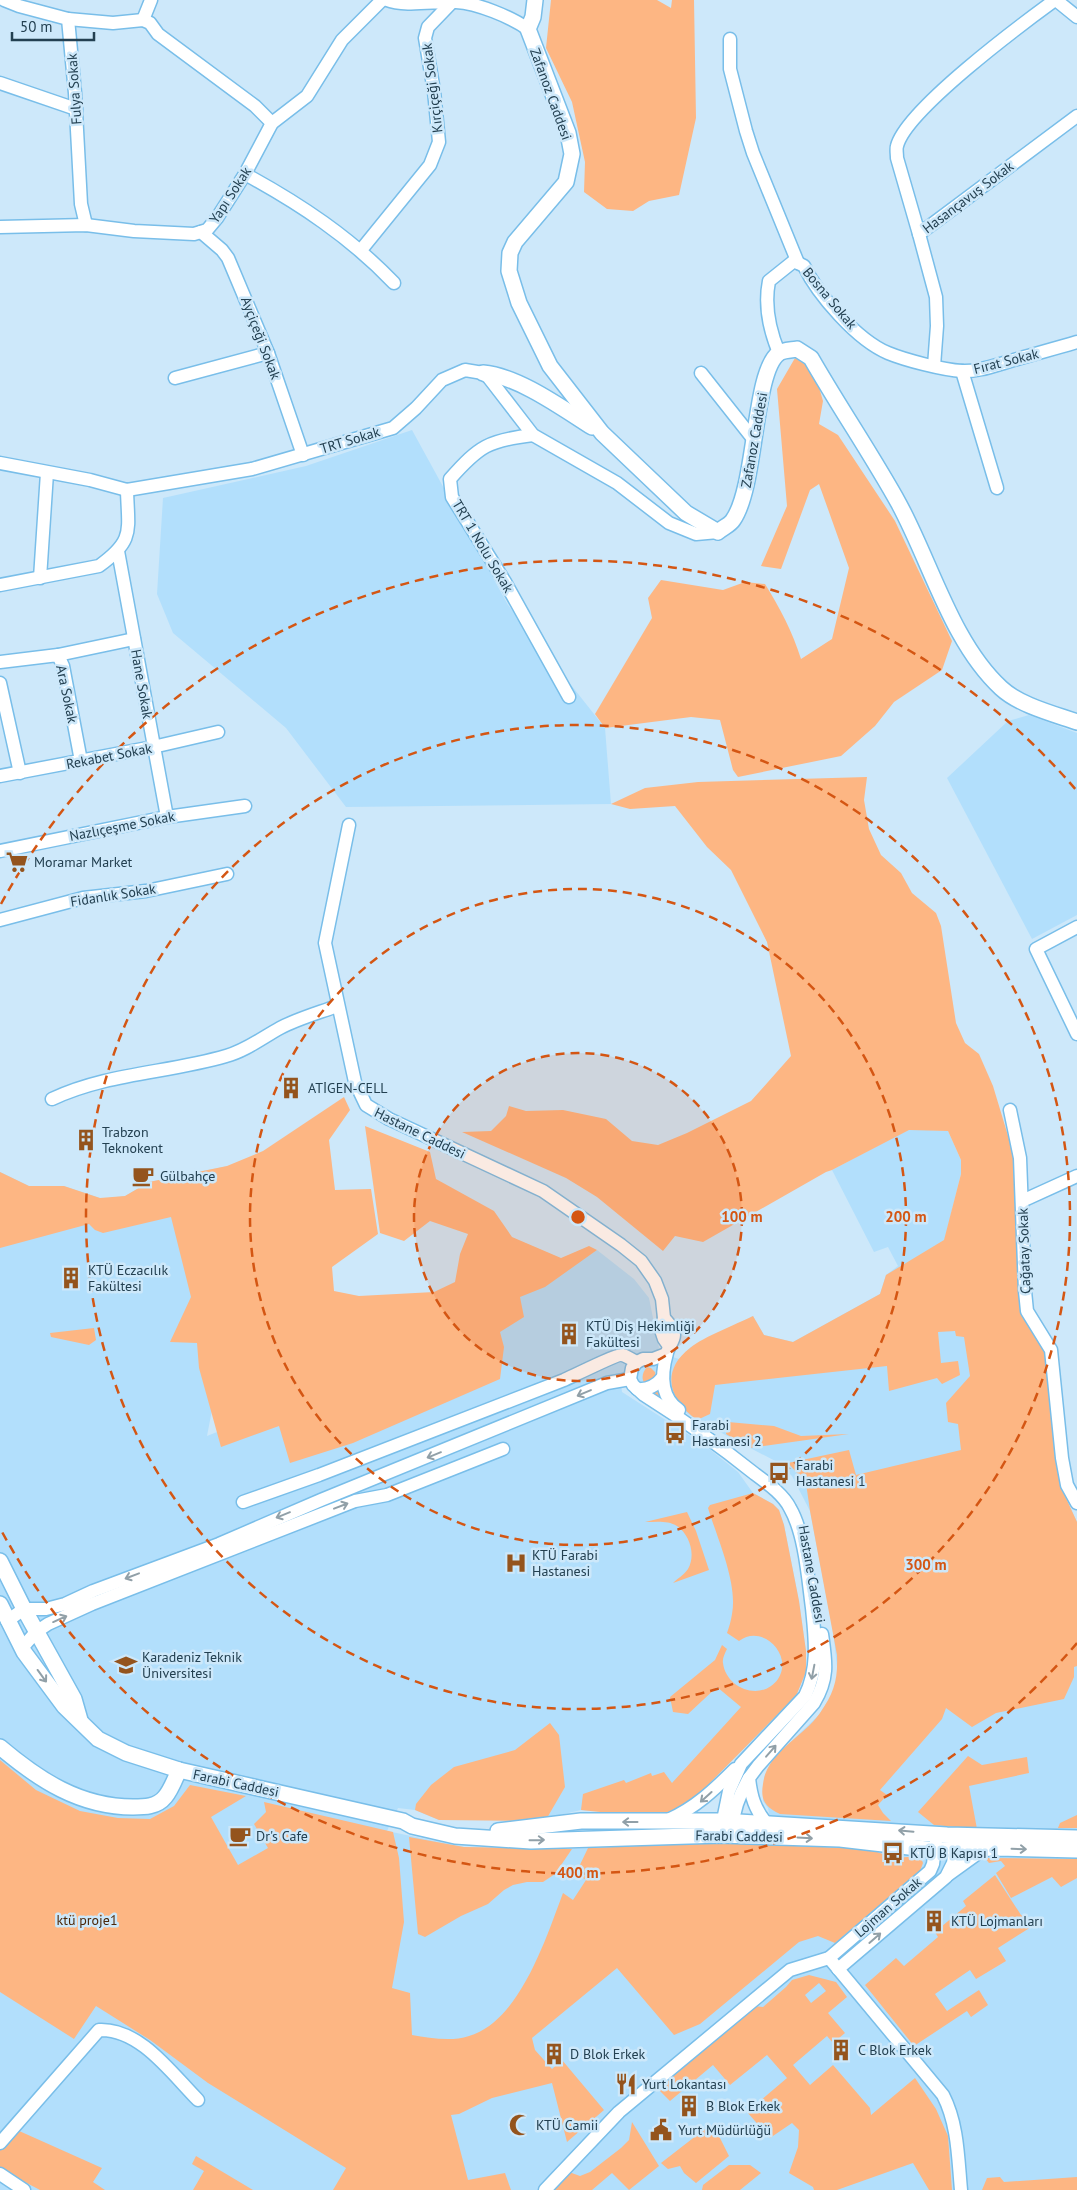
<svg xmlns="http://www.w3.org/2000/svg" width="1077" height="2190" font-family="'PT Sans',sans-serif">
	<rect width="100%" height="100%" fill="#cde8fa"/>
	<g fill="#b2dffc" fill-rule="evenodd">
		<path d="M412 430 508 605 605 728 611 804 346 807 286 728 173 633 157 594 163 498 306 466Z"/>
		<path d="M1029 715 1077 733V915L1032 939 947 778 1008 721Z"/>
		<path d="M909 1129 948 1131 961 1160V1174L945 1238 1015 1159 1014 1186 1020 1265 1018 1289 1021 1310 1055 1452 1060 1485 1077 1522V2190H0V1172L29 1186H64L100 1198H108L125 1196 149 1182 228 1166 232 1306 207 1436 446 1341 518 1294 544 1284 597 1250 634 1279 649 1298 659 1348 656 1352 679 1359 691 1347 753 1316 764 1335 793 1342 880 1294 886 1275 898 1266 888 1247 874 1252 832 1170ZM620 1374 629 1375 697 1420 779 1463 792 1476 810 1511 833 1631 838 1675 833 1693 819 1715 783 1749 771 1763 764 1777 763 1801 768 1808 775 1844 721 1843 549 1850 464 1847 387 1831 398 1808 415 1810 439 1820 547 1818 581 1810 637 1814 664 1813 674 1810 717 1776 796 1696 806 1672V1651L799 1601 784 1525 779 1510 773 1504 753 1493 738 1472 703 1444 622 1392Z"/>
	</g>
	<g fill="#fdb683" fill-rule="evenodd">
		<path d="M551 0H657L671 8 672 0H694L696 118 679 195 649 201 633 211 607 209 584 192 585 162 572 102 546 48Z"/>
		<path d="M795 358 814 370 823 401 819 424 838 435 895 521 952 641 942 670 894 702 875 726 841 756 738 777 733 770 720 720 691 717 605 728 595 714 652 618 648 598 661 580 723 590 745 582 765 584C780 608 792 631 801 659L832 639 849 568 819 484 810 490 781 569 761 566 787 506 777 389Z"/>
		<path d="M867 777 864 800 869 829 881 855 901 873 912 893 936 913 941 926 956 1023 965 1043 979 1054 993 1086 1015 1159 1014 1186 1020 1265 1018 1289 1021 1310 1047 1351 1055 1452 1060 1485 1077 1522V1666L1074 1667V1677L1064 1699 996 1713 972 1727 946 1708 942 1719 880 1790 887 1795 878 1805 883 1813 891 1821 780 1814C766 1807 760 1801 763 1784 767 1751 803 1738 820 1713 834 1693 838 1680 837 1655L810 1511 806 1483 788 1463 849 1450 856 1475 961 1450 958 1424 948 1422 946 1403 970 1376 964 1337 956 1336 955 1331 938 1332 941 1363 958 1361 960 1375 942 1384 937 1378 889 1391 887 1366 715 1385 710 1414 697 1420C669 1400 660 1371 690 1348 705 1336 735 1325 753 1316L764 1335 793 1342 880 1294 886 1275 944 1240 961 1174V1160L948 1131 909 1130 832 1170 826 1172 703 1242 675 1236 663 1251 597 1197 566 1178 462 1132 491 1131 506 1116 509 1106 526 1111 563 1110 606 1119 632 1141 658 1145 687 1133 751 1101 791 1056 767 942 731 870 707 847 675 806 630 809 611 804 645 788 698 782Z"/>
		<path d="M344 1097 350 1110 329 1140 335 1190 371 1189 378 1234 332 1267 334 1291 359 1296 434 1292 455 1282 460 1254 468 1234 430 1221 404 1241 380 1233 365 1126 430 1152 436 1179 494 1211 512 1237 561 1258 589 1246 597 1250 545 1287 520 1297 524 1317 500 1332 504 1347 500 1379 353 1443 290 1463 279 1426 221 1447 199 1368 197 1343 170 1342 191 1297 171 1217 103 1233 95 1230 89 1224 0 1248V1172L29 1186H64L100 1198 125 1196 149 1182 227 1166 263 1151Z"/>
		<path d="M94 1328 96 1340 89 1345 51 1337 50 1333Z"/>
		<path d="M647 1367 651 1368 655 1372 661 1398C650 1391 635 1381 647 1367Z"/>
		<path d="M728 1422 774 1426 801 1436 849 1434 749 1448 726 1434Z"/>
		<path d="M753 1493 773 1504 779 1510 784 1525 799 1601 806 1651V1672L796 1696 694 1799C685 1804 675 1810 665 1813 639 1819 607 1812 581 1810L583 1794 624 1780 626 1783 651 1773 652 1776 664 1772 672 1783 741 1707 717 1687 688 1714 673 1712 670 1697 715 1660 722 1645 727 1649C725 1653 722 1659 723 1663 726 1689 762 1702 778 1679 794 1655 762 1623 739 1641L727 1633C729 1627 731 1621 732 1614 738 1583 717 1538 708 1508L710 1505Z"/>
		<path d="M687 1512 696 1531 709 1570 673 1583C678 1578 684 1575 688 1569 696 1555 690 1535 677 1526 668 1520 655 1522 645 1522Z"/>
		<path d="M550 1723 559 1735 565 1787 547 1818 526 1821 439 1820 415 1810 416 1804 431 1785 454 1767 515 1750Z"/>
		<path d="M968 1756 982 1765 1027 1757 1029 1773 969 1786 977 1829 934 1825 918 1812Z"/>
		<path d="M0 1760 36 1790 80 1811 118 1818 150 1819 174 1806 190 1785 246 1796 211 1817 238 1865 268 1848 254 1824 266 1812 264 1802 393 1832 399 1858 404 1922 392 1988 410 1993 412 2035C430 2038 451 2042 469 2036 520 2021 546 1938 563 1893L573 1900 586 1880 576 1873 588 1848 721 1843 870 1849C879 1853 887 1856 897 1857 906 1858 913 1855 921 1858L923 1863 920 1871 835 1943 818 1936 799 1942 700 2024 674 2035 617 1968 532 2038 535 2050 552 2069 562 2060 604 2110 567 2142 552 2083 492 2098 459 2114 451 2115 468 2180 505 2173 511 2190H333L346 2168 208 2083 150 2040 96 2006 74 2039 0 1992Z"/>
		<path d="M1077 1815V1828H1058L1060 1823Z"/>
		<path d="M409 1837 464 1847 572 1849 555 1874 543 1882H527L513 1885 504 1890 488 1904 461 1916 425 1937 418 1934Z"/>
		<path d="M985 1858 1077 1859V1878L1061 1887 1052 1877 1011 1898 996 1873 1005 1866 1001 1861 989 1863Z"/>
		<path d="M995 1875 1021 1915 1033 1923 1028 1929 998 1948 1006 1961 976 1979 970 1970 935 1994 947 2011 979 1990 988 2005 971 2017 967 2011 914 2046 865 1985 896 1958 904 1966 938 1937 935 1932 966 1906 963 1901Z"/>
		<path d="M809 1975 836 1982 847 1997 828 2013 845 2033 833 2043 827 2036 793 2065 810 2085 833 2065 870 2108 871 2115 915 2078 936 2109 948 2136 952 2190H929L913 2163 837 2190H814L813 2187 789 2173 798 2147 799 2130 792 2123 770 2138 747 2112 787 2078 767 2055 730 2085 713 2065 670 2101 656 2087 754 2006 763 2007 786 1987 792 1980ZM819 1983 826 1991 811 2003 805 1995Z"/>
		<path d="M632 2122 659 2166 629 2190 612 2173 592 2190H553L569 2172 580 2176 590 2172 621 2148 629 2140Z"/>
		<path d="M710 2125 720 2138 729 2156 696 2183 684 2173 680 2166 668 2169 661 2163Z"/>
		<path d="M17 2130 102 2168 93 2182 105 2190H40L0 2169V2150Z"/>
		<path d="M196 2156 253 2190H193L204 2171 192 2164Z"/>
		<path d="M729 2165H750L761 2173 740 2190H702L703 2185Z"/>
		<path d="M1000 2177 1004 2182 1077 2177V2190H982L987 2178Z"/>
	</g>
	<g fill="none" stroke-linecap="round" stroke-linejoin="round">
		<g stroke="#79bee9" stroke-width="15">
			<g id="minor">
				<path d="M4 0 19 6 68 19 75 93 81 204 86 225"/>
				<path d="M387 0C404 7 437 1 456 2 477 3 511 17 528 29"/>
				<path d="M1056 0 1077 17"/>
				<path d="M68 19 113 23 143 20 150 23 158 34 255 106 272 123"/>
				<path d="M143 20 151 0"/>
				<path d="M730 39V69L746 131 753 153 798 263"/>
				<path d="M0 83 76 109"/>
				<path d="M245 174C300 204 350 237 394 283"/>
				<path d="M0 227 86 225 134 231 194 234 207 230 217 218 245 174 272 123 307 96 342 40 382 0"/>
				<path d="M201 232 222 250 228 258 268 353 303 455"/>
				<path d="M919 234 897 158C897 154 896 149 897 146 906 110 1022 24 1055 0"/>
				<path d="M361 250 430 165 439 142 434 91 425 38 428 27 454 0"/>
				<path d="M779 353C769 329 764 306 769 281L794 261 804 266C818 295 857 340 888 353 905 360 943 370 962 371 977 372 993 366 1007 362 1030 355 1054 349 1077 342"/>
				<path d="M934 366 937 326 936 297 919 234 1077 116"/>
				<path d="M962 371 997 488"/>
				<path d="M701 373 754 440"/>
				<path d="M175 378 268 353"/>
				<path d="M533 435C489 440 479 446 450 479L452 497 505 582 569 697"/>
				<path d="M0 463 90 480 127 490 252 469 393 428 416 408 442 380 465 370 483 373 489 378 533 435 617 483 669 523 696 534 718 532"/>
				<path d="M118 551 167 817"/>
				<path d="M40 578 47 473"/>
				<path d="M0 585 99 566C135 540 128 531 127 490"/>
				<path d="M58 655 134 639"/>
				<path d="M0 662 58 655 63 666 81 761"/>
				<path d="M0 683 20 773"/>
				<path d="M0 776 153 747 218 732"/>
				<path d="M349 825 325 943 355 1082 366 1105 389 1119 543 1191 621 1245 641 1261 655 1281 662 1299 664 1318 661 1330 664 1339 669 1346"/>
				<path d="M0 851 167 817 245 806"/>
				<path d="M0 920 83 898 146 891 227 874"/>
				<path d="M1077 927 1036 949 1077 1034"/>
				<path d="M52 1099C107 1073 168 1073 226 1056 245 1051 262 1038 280 1028 297 1019 318 1013 337 1006"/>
				<path d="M1010 1110 1020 1158 1025 1291 1027 1311 1051 1350 1062 1458 1067 1485 1077 1503"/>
				<path d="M1022 1201 1077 1176"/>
				<path d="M664 1318C669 1324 673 1327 674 1335 674 1341 668 1347 667 1353 661 1374 660 1397 679 1410"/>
				<path d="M666 1354 653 1359H643L637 1362 632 1368 630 1379 633 1385 644 1395C682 1419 720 1446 755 1474 767 1483 783 1494 790 1508 805 1534 808 1578 812 1608 815 1638 819 1668 805 1696L741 1764 729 1791 721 1830"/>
				<path d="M637 1389C648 1390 656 1386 663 1377"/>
				<path d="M243 1502 319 1475 564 1380C573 1376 617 1354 622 1355 627 1356 632 1360 637 1362"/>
				<path d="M7 1621 24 1609H46L65 1604 93 1591 219 1544 321 1500 607 1383 630 1379"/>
				<path d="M22 1648 36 1632 48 1624 92 1604 355 1501 387 1495 503 1449"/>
				<path d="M668 1820C695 1808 714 1790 735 1769"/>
				<path d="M766 1823C755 1809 751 1797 749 1778L758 1766 814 1703C829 1678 826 1662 822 1634"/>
				<path d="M732 1830C733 1811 739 1795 749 1778"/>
				<path d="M948 1875 984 1849"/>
				<path d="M829 1958 943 2095C958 2124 958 2158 961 2190"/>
				<path d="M838 1969 946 1877 953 1863 956 1841"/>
				<path d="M0 2143 99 2030C140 2028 172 2074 198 2100"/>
				<path d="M0 2174 24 2190"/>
				<path d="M545 2190 619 2112 790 1970 829 1958 930 1871 933 1864 936 1841"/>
			</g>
		</g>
		<g stroke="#79bee9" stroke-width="18">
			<g id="tertiary">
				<path d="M535 0 533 17 528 29 568 133 572 154 566 182 515 242 510 253 509 271 519 303 550 366 602 433 686 513 718 532C722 528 730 525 733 520 757 486 753 371 779 353 783 350 792 350 797 349L811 358C839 407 872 455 899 504 931 563 952 643 1001 688 1019 705 1054 714 1077 722"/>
				<path d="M483 373C518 376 562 408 592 427"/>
				<path d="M0 1561 24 1609 74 1699 80 1720"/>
				<path d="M0 1604 24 1652 64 1706 98 1739 126 1753 179 1770 403 1821 412 1826 455 1836 531 1841 721 1835 840 1839 935 1850 997 1848 1077 1850"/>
				<path d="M0 1747C39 1780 80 1807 133 1807 144 1807 157 1807 165 1797 171 1790 175 1779 179 1770"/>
				<path d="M498 1831 581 1821H722L947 1835 1077 1838"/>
			</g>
		</g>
		<use href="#minor" stroke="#fff" stroke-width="12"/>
		<use href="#tertiary" stroke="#fff" stroke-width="15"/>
	</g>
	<defs><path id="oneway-shaft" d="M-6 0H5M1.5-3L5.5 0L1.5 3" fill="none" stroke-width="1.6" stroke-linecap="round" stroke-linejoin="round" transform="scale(1.25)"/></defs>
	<g stroke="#91a0a8">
		<use href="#oneway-shaft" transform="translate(584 1393) rotate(157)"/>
		<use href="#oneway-shaft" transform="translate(434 1455) rotate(158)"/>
		<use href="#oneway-shaft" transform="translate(341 1506) rotate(-21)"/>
		<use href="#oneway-shaft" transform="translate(283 1515) rotate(158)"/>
		<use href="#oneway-shaft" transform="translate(132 1576) rotate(159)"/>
		<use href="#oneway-shaft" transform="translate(60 1619) rotate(-24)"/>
		<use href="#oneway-shaft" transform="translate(813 1672) rotate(101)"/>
		<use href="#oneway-shaft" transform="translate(42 1676) rotate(54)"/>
		<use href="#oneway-shaft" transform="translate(771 1751) rotate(-49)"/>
		<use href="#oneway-shaft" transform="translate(706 1797) rotate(138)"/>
		<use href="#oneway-shaft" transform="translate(630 1822) rotate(-180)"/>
		<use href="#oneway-shaft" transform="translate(906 1831) rotate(-175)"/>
		<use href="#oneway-shaft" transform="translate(805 1838) rotate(3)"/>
		<use href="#oneway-shaft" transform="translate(537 1840) rotate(-1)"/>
		<use href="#oneway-shaft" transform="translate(1019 1849) rotate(2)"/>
		<use href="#oneway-shaft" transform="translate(875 1938) rotate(-41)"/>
	</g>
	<circle cx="578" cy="1217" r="164" fill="#d45613" fill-opacity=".12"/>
	<g fill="none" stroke="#d45613" stroke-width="2.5" stroke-dasharray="9 6">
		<circle cx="578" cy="1217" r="164"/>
		<circle cx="578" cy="1217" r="328"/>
		<circle cx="578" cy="1217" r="492"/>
		<path d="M1077 1643A656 656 0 0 1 1 1530M1 904A656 656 0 0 1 1077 791"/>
	</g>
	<defs>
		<g id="supermarket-bare" transform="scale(1.725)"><path d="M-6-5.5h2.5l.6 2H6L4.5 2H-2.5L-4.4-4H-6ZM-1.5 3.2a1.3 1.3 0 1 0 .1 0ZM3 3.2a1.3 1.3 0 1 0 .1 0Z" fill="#94541d" stroke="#cde8fa" stroke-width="2.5" paint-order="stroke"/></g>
		<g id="building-bare" transform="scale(1.725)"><path d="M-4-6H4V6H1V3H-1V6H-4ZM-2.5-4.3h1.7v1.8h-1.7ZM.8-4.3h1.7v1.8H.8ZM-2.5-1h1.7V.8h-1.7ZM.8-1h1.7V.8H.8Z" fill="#94541d" stroke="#cde8fa" stroke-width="2.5" paint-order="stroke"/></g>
		<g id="cafe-bare" transform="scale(1.725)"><path d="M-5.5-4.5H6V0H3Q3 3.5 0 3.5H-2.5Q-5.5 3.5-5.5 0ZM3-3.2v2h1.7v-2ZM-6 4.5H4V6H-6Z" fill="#94541d" stroke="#cde8fa" stroke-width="2.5" paint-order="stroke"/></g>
		<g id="bus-bare" transform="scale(1.725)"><path d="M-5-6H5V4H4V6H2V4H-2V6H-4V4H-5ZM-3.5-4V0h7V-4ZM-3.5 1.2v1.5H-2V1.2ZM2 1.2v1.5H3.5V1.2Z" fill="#94541d" stroke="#cde8fa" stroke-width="2.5" paint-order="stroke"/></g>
		<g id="hospital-bare" transform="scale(1.725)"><path d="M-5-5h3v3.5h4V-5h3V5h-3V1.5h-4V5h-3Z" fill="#94541d" stroke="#cde8fa" stroke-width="2.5" paint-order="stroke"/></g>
		<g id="university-bare" transform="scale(1.725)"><path d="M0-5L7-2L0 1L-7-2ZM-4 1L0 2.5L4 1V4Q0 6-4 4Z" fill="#94541d" stroke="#cde8fa" stroke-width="2.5" paint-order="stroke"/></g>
		<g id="restaurant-bare" transform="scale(1.725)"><path d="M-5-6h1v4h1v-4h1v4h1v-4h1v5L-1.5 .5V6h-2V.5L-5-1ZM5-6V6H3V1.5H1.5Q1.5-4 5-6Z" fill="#94541d" stroke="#cde8fa" stroke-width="2.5" paint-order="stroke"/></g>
		<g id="mosque-bare" transform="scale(1.725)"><path d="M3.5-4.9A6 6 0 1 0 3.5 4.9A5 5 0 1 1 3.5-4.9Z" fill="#94541d" stroke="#cde8fa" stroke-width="2.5" paint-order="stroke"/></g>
		<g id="civic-bare" transform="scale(1.725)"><path d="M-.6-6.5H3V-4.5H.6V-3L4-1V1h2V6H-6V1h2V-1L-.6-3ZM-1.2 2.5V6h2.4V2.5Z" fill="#94541d" stroke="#cde8fa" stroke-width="2.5" paint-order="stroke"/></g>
	</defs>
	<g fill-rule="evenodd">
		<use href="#supermarket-bare" x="17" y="862"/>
		<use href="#building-bare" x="291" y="1088"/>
		<use href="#building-bare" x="86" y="1140"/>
		<use href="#cafe-bare" x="143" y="1176"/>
		<use href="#building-bare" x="71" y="1278"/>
		<use href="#building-bare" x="569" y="1334"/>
		<use href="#bus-bare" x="675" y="1433"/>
		<use href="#bus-bare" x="779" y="1473"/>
		<use href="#hospital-bare" x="516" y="1563"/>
		<use href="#university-bare" x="126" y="1665"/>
		<use href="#cafe-bare" x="240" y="1836"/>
		<use href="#bus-bare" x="893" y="1853"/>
		<use href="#building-bare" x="934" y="1921"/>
		<use href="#building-bare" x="841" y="2050"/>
		<use href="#building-bare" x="554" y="2054"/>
		<use href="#restaurant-bare" x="626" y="2084"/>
		<use href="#building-bare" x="689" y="2106"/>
		<use href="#mosque-bare" x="520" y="2125"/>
		<use href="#civic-bare" x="661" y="2130"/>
	</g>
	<g text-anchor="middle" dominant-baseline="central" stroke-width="5" stroke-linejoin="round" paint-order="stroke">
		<g font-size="14" fill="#234051" stroke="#cde8fa">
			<text transform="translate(432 88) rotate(-97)">Kırçiçeği Sokak</text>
			<text transform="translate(74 89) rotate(-94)">Fulya Sokak</text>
			<text transform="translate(551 94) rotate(70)">Zafanoz Caddesi</text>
			<text transform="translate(230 195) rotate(-57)">Yapı Sokak</text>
			<text transform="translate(968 197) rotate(-37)">Hasançavuş Sokak</text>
			<text transform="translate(830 298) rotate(50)">Bosna Sokak</text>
			<text transform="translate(261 338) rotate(69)">Ayçiçeği Sokak</text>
			<text transform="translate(1006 361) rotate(-14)">Fırat Sokak</text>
			<text transform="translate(350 440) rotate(-17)">TRT Sokak</text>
			<text transform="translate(754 440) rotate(-80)">Zafanoz Caddesi</text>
			<text transform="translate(483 546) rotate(59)">TRT 1 Nolu Sokak</text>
			<text transform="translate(142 684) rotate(80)">Hane Sokak</text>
			<text transform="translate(67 694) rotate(78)">Ara Sokak</text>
			<text transform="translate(109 756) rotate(-11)">Rekabet Sokak</text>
			<text transform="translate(122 826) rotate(-11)">Nazlıçeşme Sokak</text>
			<text transform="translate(113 895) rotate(-9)">Fidanlık Sokak</text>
			<text transform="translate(420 1133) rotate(26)">Hastane Caddesi</text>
			<text transform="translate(1024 1251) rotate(-92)">Çağatay Sokak</text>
			<text transform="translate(812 1574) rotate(80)">Hastane Caddesi</text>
			<text transform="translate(236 1783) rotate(12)">Farabi Caddesi</text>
			<text transform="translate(739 1836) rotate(1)">Farabi Caddesi</text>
			<text transform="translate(888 1907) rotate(-41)">Lojman Sokak</text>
		</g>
		<g font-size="14" fill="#234051" stroke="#cde8fa" text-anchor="start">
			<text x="34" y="862">Moramar Market</text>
			<text x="308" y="1088">ATİGEN-CELL</text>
			<text x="102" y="1132">Trabzon<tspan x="102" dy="16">Teknokent</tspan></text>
			<text x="160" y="1176">Gülbahçe</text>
			<text x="88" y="1270">KTÜ Eczacılık<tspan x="88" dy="16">Fakültesi</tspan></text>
			<text x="586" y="1326">KTÜ Diş Hekimliği<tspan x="586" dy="16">Fakültesi</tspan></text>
			<text x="692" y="1425">Farabi<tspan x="692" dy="16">Hastanesi 2</tspan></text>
			<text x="796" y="1465">Farabi<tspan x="796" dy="16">Hastanesi 1</tspan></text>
			<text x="532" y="1555">KTÜ Farabi<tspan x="532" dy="16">Hastanesi</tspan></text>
			<text x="142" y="1657">Karadeniz Teknik<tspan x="142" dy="16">Üniversitesi</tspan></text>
			<text x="256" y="1836">Dr's Cafe</text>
			<text x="910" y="1853">KTÜ B Kapısı 1</text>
			<text x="951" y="1921">KTÜ Lojmanları</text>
			<text x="858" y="2050">C Blok Erkek</text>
			<text x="570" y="2054">D Blok Erkek</text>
			<text x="642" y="2084">Yurt Lokantası</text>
			<text x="706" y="2106">B Blok Erkek</text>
			<text x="536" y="2125">KTÜ Camii</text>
			<text x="678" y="2130">Yurt Müdürlüğü</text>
		</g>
		<g font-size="14" fill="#4c2809" stroke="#cde8fa">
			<text x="87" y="1920">ktü proje1</text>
		</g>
	</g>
	<circle cx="578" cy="1217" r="8" fill="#d45613" stroke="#cde8fa" stroke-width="2.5"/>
	<g font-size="15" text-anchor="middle" font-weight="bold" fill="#d45613" stroke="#cde8fa" stroke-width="5" stroke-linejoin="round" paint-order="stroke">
		<text x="742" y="1222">100 m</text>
		<text x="906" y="1222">200 m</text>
		<text x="926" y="1570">300 m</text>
		<text x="578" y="1878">400 m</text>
	</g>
	<path d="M12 32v8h82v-8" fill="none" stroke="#234051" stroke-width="2.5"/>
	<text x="20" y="32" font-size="15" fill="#234051" stroke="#cde8fa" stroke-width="4" paint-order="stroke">50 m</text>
</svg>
